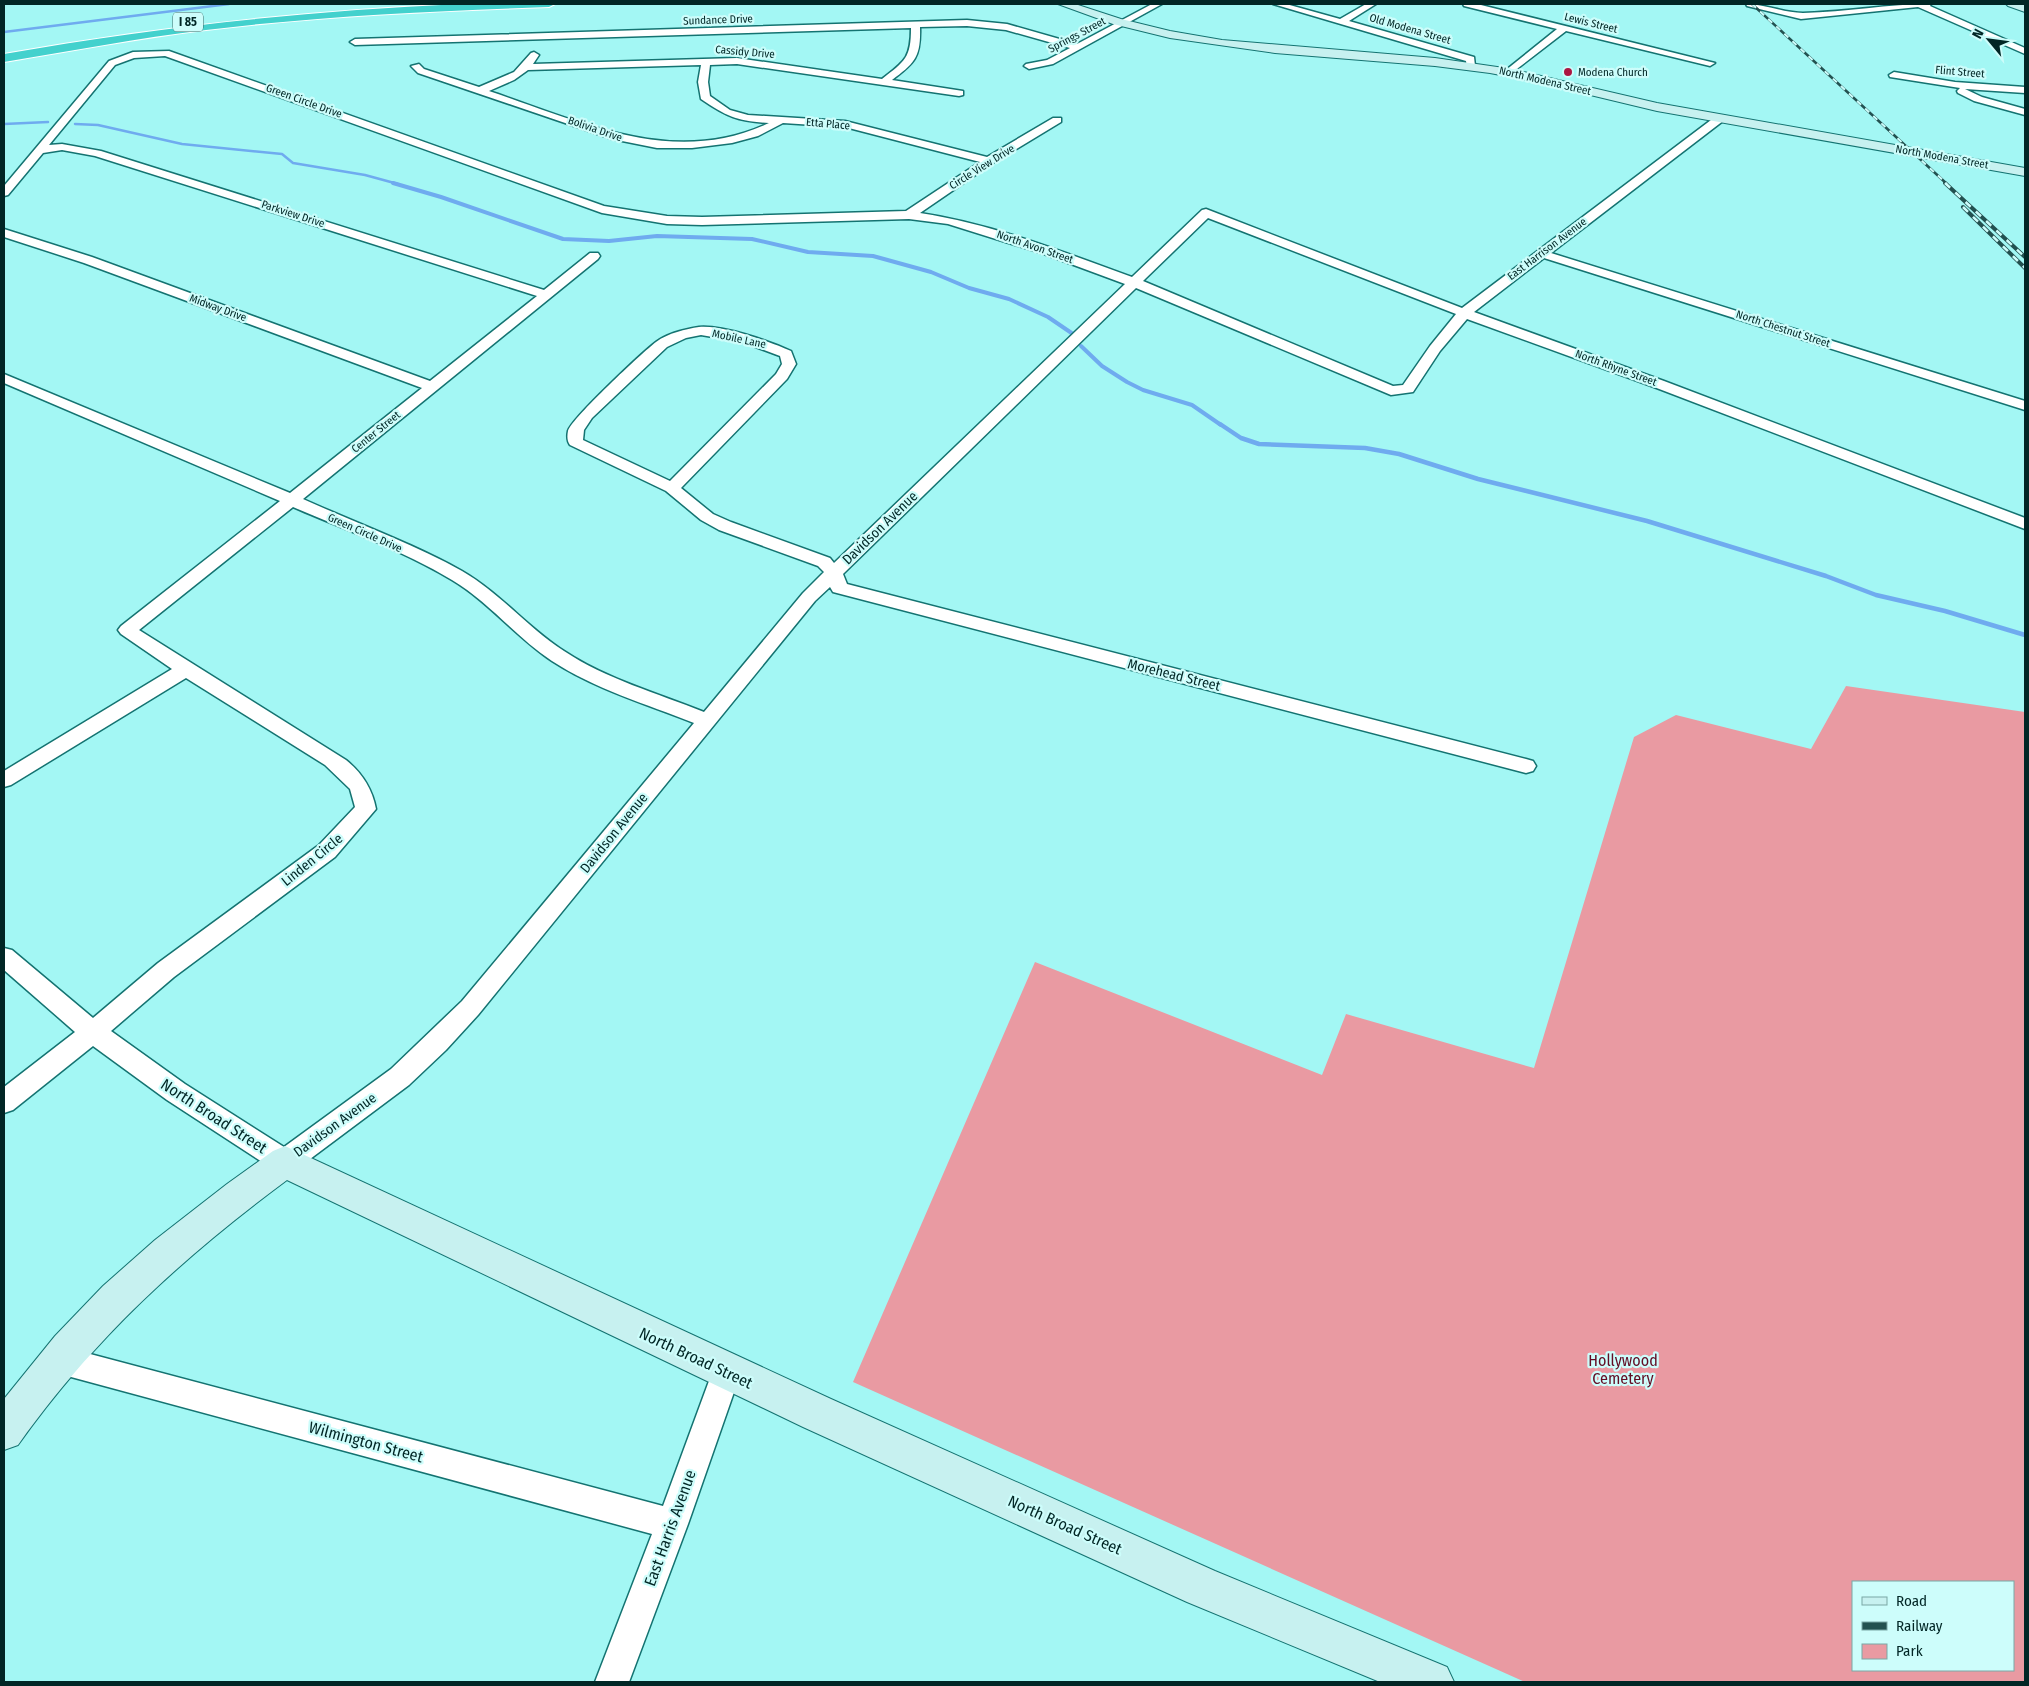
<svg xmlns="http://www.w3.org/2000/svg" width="2029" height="1686" font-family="'Fira Sans Condensed',sans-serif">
	<rect width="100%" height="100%" fill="#a3f7f4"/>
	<path fill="#e99aa2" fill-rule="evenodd" d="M1846 686 2025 712V1682H1525L853 1382 1035 962 1322 1075 1346 1014 1534 1068 1634 737 1676 715 1811 749ZM1853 1582H2013V1670H1853Z"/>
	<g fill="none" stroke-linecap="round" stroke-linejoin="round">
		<g stroke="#6fabef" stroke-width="2.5">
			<path d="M4 32 229 4"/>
			<path d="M4 124 48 122"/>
			<path d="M75 124 98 125 182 144 282 154 293 163 365 175 398 184"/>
		</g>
		<g stroke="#6fabef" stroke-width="4">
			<path d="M393 183 441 197 563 239 609 241 657 236 752 239 808 252 873 256 931 272 969 288 1009 299 1048 317 1073 334"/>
			<path d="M1081 346 1102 366 1127 382 1143 390 1192 405 1221 425"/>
		</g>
		<path stroke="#6fabef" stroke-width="4.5" d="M1220 424 1241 438 1259 444 1365 448 1399 454 1478 479 1647 521 1826 576 1876 595 1945 611 2025 635"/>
		<g stroke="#147371" stroke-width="3">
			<g id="street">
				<path d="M1152 4H1162L1053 64 1029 69 1024 66 1026 64 1047 60 1070 48 1006 30 967 26 920 27C921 57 915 63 892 80L963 91V95L959 96 737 64 710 65 708 82 710 96 730 110 748 115 845 121 987 157 1053 118H1061V122L993 163 920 213C993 224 1063 252 1132 277L1202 210 1206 209 1462 308 1715 117H1723V121L1551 253 2025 401V410L1544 258 1474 312 1664 381 2025 518V529L1654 387 1467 319 1440 351 1413 392 1391 395 1136 288 843 574 847 584 1526 759 1533 761 1536 766 1533 771 1526 773 833 592 830 587 815 601 478 1015 446 1050 409 1085 294 1171 285 1174 276 1171 167 1100 93 1046 13 1110 4 1113V1087L75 1032 4 970V948L12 950 93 1018 158 963 319 845 355 807 350 789 325 765 186 678 11 785 4 787V771L172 669 121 634 118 630 121 626 280 501 4 383V374L290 493 422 388 84 263 4 237V229L92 257 430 381 537 296 95 156 62 150 43 153 8 195 4 196V186L109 61 133 52 169 51 604 206 667 216 702 217 906 211 980 162 845 127 783 123 758 136 732 143 692 148H657L612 139 418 73 411 66 419 64 424 69 479 87 514 72 531 53 534 52 539 55 533 64 737 58 882 79C905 61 911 58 911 28L355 45 350 42 355 39 967 20 1007 24 1077 44ZM165 56 602 213 667 224 702 225 909 219 948 224 1044 254 1125 284 834 563 830 558 731 522 713 514 681 488 787 379 796 364 791 351C769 341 723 325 699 327 686 329 668 333 656 342 643 352 572 418 568 431 567 436 567 441 570 445L666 491 701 520 719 530 818 566 824 572 803 593 704 712C657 693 606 679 564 651 528 628 500 593 462 571 412 543 356 523 303 499L598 259 600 256 598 253H590L544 290 101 151 62 144 49 145 115 65 134 58ZM701 65 698 82 701 99C727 117 738 121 769 123 674 168 581 122 489 91L514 80 528 70ZM1208 218 1456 314 1430 346 1403 385 1393 386 1143 281ZM701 335 742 342 780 356 782 364 776 374 670 481 583 440 584 430 592 418 667 347 686 338ZM293 507C346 530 402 550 452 580 489 602 516 637 552 661 595 689 646 704 694 723L462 1001 391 1069 284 1147 185 1084 111 1031 174 977 335 857 376 809C372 788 362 773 346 760L139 630Z"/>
				<path d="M1273 4H1286L1340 19 1366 4H1376L1349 21 1474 57 1475 66 1467 68 1466 61Z"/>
				<path d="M1463 4H1477L1715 63 1710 66 1566 31 1509 75 1506 74V70L1557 29 1464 6Z"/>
				<path d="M1746 4C1765 4 1784 13 1803 13 1846 12 1888 4 1931 4L1930 6 2025 48V54L1918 7 1801 19 1747 6Z"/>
				<path d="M1894 72 1955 82 2025 87V93L1965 89 1982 97 2025 109V115L1974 101 1958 93 1957 91 1960 88 1890 77 1889 75Z"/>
				<path d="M60 1346 663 1506 716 1362 726 1357 736 1362 741 1372 688 1524 629 1682H595L652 1534 60 1374 50 1370 46 1360 50 1350Z"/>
			</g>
		</g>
		<g stroke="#147371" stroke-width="2">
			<g id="secondary">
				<path d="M1058 4H1075L1121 19 1170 31 1222 40 1435 58 1511 69 1657 103 2025 168V176L1657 111 1532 81 1490 73 1435 66 1275 53 1170 38 1113 24Z"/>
				<path d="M2006 4 2025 5V12L2008 6Z"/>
				<path d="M285 1146 831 1399 1215 1571 1447 1667 1454 1682H1380L1187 1602 803 1427 287 1180C182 1258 94 1338 18 1445L4 1450V1399L55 1336 103 1286 155 1240 227 1184 273 1151Z"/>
			</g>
		</g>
		<g stroke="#fff" stroke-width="2">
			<path id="highway" d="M460 4H555L549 7C434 11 320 16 206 30 138 38 71 51 4 62V54C155 27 307 11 460 4Z"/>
		</g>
		<use href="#street" fill="#fff" fill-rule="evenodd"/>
		<use href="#secondary" fill="#c7f1f0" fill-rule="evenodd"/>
		<use href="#highway" fill="#43d1cd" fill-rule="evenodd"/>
		<g stroke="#235150" stroke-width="2.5">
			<path id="rail-far1" d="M1752 4 1947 184"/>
		</g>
		<g stroke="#235150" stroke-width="4">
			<g id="rail">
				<path d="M1945 183 2025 257"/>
				<path d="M1963 207 2025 268"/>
			</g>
		</g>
		<use href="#rail-far1" stroke="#cdfdfb" stroke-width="2" stroke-dasharray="5.5" stroke-linecap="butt"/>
		<use href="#rail" stroke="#cdfdfb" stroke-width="2.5" stroke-dasharray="7" stroke-linecap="butt"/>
	</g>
	<circle fill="#ab1641" stroke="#cdfdfb" stroke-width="2" cx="1568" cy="72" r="5"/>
	<g text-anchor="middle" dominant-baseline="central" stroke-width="4.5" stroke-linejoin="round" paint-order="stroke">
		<g font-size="11" fill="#012625" stroke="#cdfdfb">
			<text transform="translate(718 20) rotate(-2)">Sundance Drive</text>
			<text transform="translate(1591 23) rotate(14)">Lewis Street</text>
			<text transform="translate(1410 29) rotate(16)">Old Modena Street</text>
			<text transform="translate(1077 35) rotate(-28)">Springs Street</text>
			<text transform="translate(745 52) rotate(5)">Cassidy Drive</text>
			<text transform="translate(1960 72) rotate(5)">Flint Street</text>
			<text transform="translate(1545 81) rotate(13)">North Modena Street</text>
			<text transform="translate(304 101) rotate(20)">Green Circle Drive</text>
			<text transform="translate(828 124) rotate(5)">Etta Place</text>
			<text transform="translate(595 129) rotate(19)">Bolivia Drive</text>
			<text transform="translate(1942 157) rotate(10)">North Modena Street</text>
			<text transform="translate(982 167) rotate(-32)">Circle View Drive</text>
			<text transform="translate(293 214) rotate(18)">Parkview Drive</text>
			<text transform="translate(1035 247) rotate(19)">North Avon Street</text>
			<text transform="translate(1547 249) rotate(-37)">East Harrison Avenue</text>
			<text transform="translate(218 308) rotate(20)">Midway Drive</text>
			<text transform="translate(1783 329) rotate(18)">North Chestnut Street</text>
			<text transform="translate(739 339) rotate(12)">Mobile Lane</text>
			<text transform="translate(1616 368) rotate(20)">North Rhyne Street</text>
			<text transform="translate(376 432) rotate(-39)">Center Street</text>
			<text transform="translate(365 533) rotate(24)">Green Circle Drive</text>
		</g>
		<g font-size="11" fill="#012625" stroke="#cdfdfb" text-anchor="start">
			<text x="1578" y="72">Modena Church</text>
		</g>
		<rect fill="#cdfdfb" stroke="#3e6665" stroke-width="1" x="173" y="12.5" width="30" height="19" rx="4"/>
		<g font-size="12" font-weight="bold" fill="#012625">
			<text x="188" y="22">I 85</text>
		</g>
		<g font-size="14" fill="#012625" stroke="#cdfdfb">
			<text transform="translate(880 528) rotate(-44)">Davidson Avenue</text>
			<text transform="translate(1174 675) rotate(14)">Morehead Street</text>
			<text transform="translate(614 833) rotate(-51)">Davidson Avenue</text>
			<text transform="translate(312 860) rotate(-39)">Linden Circle</text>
			<text transform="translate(335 1125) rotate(-36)">Davidson Avenue</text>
		</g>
		<g font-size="16" fill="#012625" stroke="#cdfdfb">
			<text transform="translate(214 1116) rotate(33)">North Broad Street</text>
			<text transform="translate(696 1358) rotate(25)">North Broad Street</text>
			<text transform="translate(366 1442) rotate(15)">Wilmington Street</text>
			<text transform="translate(1065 1525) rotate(24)">North Broad Street</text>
			<text transform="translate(670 1528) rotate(-70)">East Harris Avenue</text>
		</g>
		<g font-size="16" fill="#620c23" stroke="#cdfdfb">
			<text x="1623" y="1360">Hollywood<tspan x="1623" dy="18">Cemetery</tspan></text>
		</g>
	</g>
	<rect width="2029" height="1686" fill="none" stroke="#012625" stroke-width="10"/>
	<rect x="1852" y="1581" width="162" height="90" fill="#cdfdfb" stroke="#7ba7a5"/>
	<rect x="1862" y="1597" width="25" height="8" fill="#c7f1f0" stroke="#7ba7a5"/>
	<text x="1896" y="1606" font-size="15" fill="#012625">Road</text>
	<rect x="1862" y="1622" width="25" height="8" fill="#235150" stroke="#7ba7a5"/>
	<text x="1896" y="1631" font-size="15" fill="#012625">Railway</text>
	<rect x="1862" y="1644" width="25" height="15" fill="#e99aa2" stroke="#7ba7a5"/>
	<text x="1896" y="1656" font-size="15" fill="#012625">Park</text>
	<g transform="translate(1989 40) rotate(299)" stroke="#cdfdfb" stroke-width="4" paint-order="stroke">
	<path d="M0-4L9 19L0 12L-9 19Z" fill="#012625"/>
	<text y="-8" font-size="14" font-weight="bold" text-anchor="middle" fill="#012625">N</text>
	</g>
</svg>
